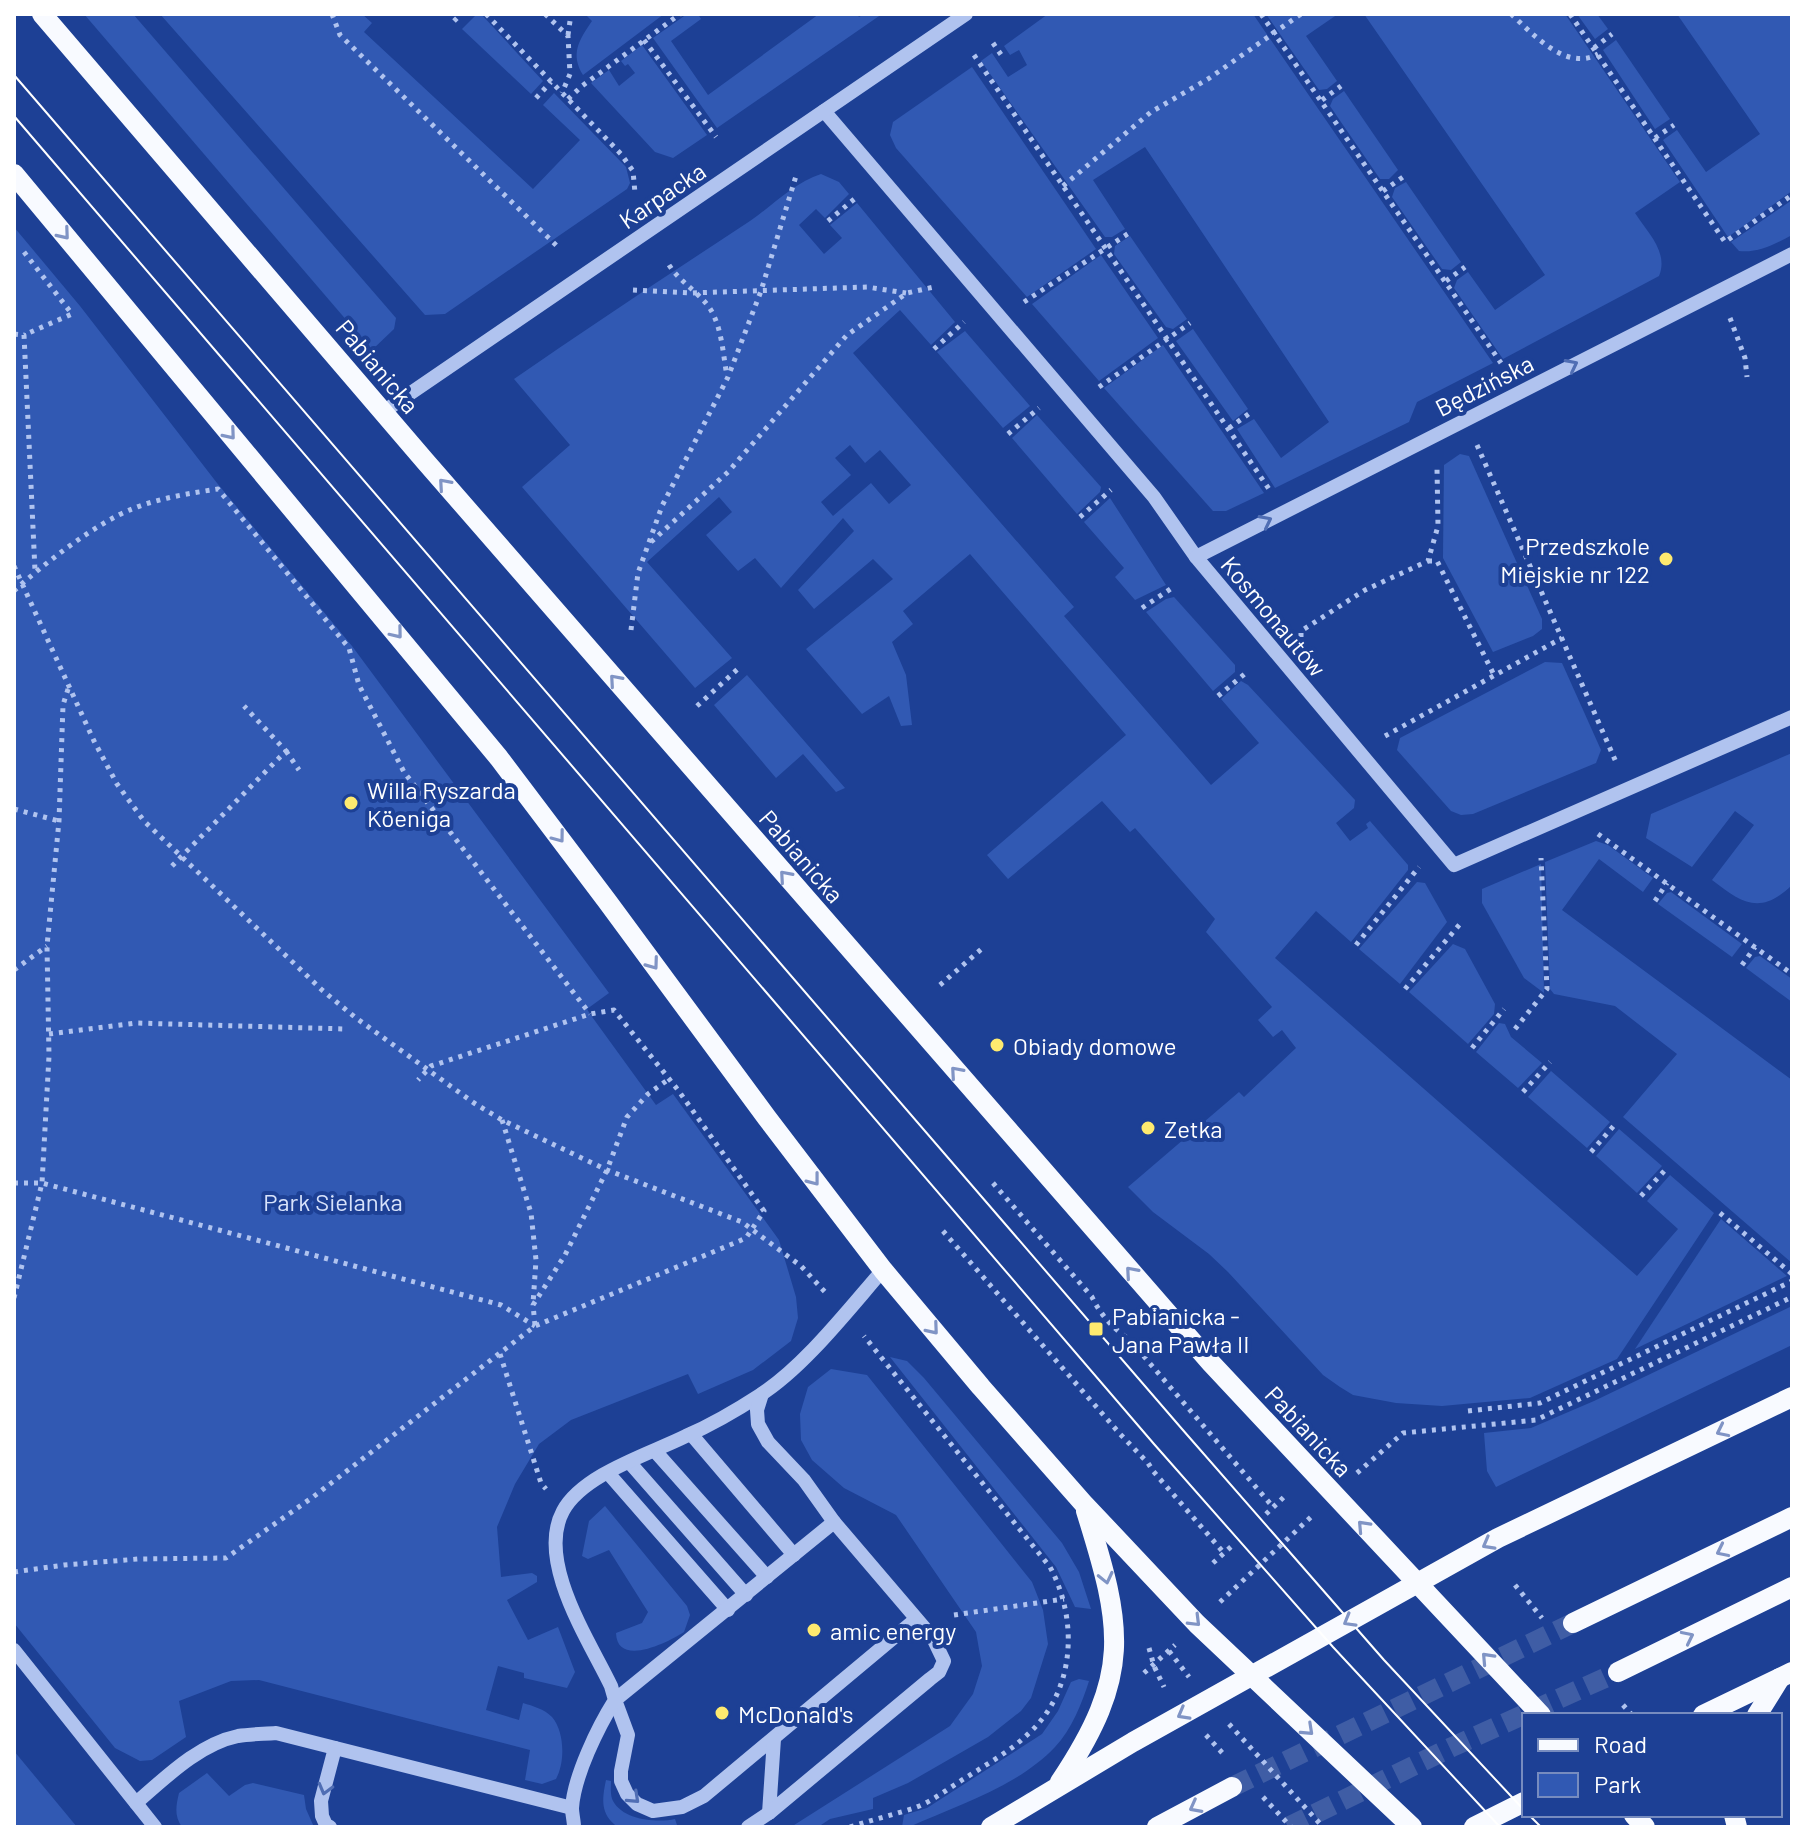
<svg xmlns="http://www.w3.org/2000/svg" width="1806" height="1841" font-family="Barlow,sans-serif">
	<rect width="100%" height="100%" fill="#1d4095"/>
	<g fill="#3159b3" fill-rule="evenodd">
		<path d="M84 14H133L396 318 394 329 372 350Z"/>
		<path d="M160 14H362L372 23 364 32 533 189 580 140 543 105 554 93 626 167 630 183 627 189 445 314 425 315Z"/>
		<path d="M477 14H481L543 81 531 94 462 29Z"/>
		<path d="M585 14H664L583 75C570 54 579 40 592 21Z"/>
		<path d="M687 14H698L701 19 671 41 708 95 819 14H857L859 17 864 14H882L717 128 653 38Z"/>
		<path d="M1048 14H1253L1493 363 1417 402 1409 422 1275 488 1237 429 1254 419 1281 458 1329 422 1145 147 1093 180 1125 229 1112 237H1105L981 61 992 53 1008 77 1027 65 1019 50 1010 55 1004 46Z"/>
		<path d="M1266 14H1338L1306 36 1337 81 1327 89 1319 90Z"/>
		<path d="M1364 14H1565L1680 182 1635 213C1647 232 1669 252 1659 276L1503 359 1454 288 1457 280 1468 272 1495 310 1545 275Z"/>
		<path d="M1577 14H1597L1608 29 1595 39Z"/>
		<path d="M1677 14H1792V191L1728 237 1663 140 1677 130 1706 172 1760 134Z"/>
		<path d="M1616 40 1670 119 1655 129 1603 50Z"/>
		<path d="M642 45 707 135 673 158 655 152 591 83 609 70 619 86 635 73 628 64 625 66 621 61Z"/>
		<path d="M972 67 1096 249 1027 297 896 148 890 135 893 122Z"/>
		<path d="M1344 91 1398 170 1389 179H1380L1330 106 1333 99Z"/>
		<path d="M821 174 839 182 849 194 825 218 816 209 799 225 824 254 842 238 830 225 857 203 955 322 931 345 900 310 853 353 1074 607 1064 616 1211 785 1259 743 1221 699 1241 681 1248 685 1355 800 1354 808 1336 823 1350 841 1368 828 1366 824 1370 821 1408 865V870L1351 942 1316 911 1275 958 1637 1276 1678 1229 1647 1201 1670 1175 1714 1213 1617 1359 1530 1398 1442 1406 1396 1403 1353 1395 1340 1387 1323 1375 1228 1272 1209 1254 1153 1212 1128 1187 1239 1092 1244 1097 1296 1048 1282 1030 1273 1037 1258 1020 1272 1007 1206 932 1215 919 1135 828 1130 832 1102 801 1008 879 987 855 1126 735 970 554 903 611 913 624 892 642 906 675 912 725 901 726 889 696 862 714 806 649 893 579 873 559 814 609 798 590 854 531 843 518 781 588 755 558 738 571 706 535 732 512 719 497 647 562 732 658 695 688 522 487 570 445 514 379C592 325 671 273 750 221 772 206 795 182 821 174ZM850 445 865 463 880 450 911 485 889 504 871 483 833 516 821 502 851 475 835 458Z"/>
		<path d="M1406 182 1461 262 1451 270 1442 269 1392 197 1395 188Z"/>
		<path d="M1792 200V235C1775 244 1758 253 1739 251L1731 242Z"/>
		<path d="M14 227 80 306 217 483 352 646 609 993 587 1009 590 1014 656 1105 673 1094 779 1240 796 1297 798 1318 791 1341 753 1370 698 1394 688 1374 571 1420 539 1444 515 1484 497 1527 501 1577 532 1573 537 1576V1582L507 1600 528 1640 558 1627 575 1672 567 1688 524 1678V1673L498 1666 486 1710 519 1720 523 1703C533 1706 544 1709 552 1717 565 1732 565 1763 556 1779L542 1784 525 1780 530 1750 259 1680 231 1681 179 1701 186 1737 152 1760 140 1761 115 1748 14 1623Z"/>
		<path d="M1130 236 1187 319 1173 329 1166 327 1114 254 1115 246Z"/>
		<path d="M1101 255 1158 338 1099 381 1032 304Z"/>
		<path d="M1193 329 1248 409 1233 421 1176 341Z"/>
		<path d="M965 331 1030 406 1003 428 937 352Z"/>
		<path d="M1163 345 1264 493 1226 511H1213L1104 388Z"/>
		<path d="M1037 415 1101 487 1100 492 1077 514 1012 438Z"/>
		<path d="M1460 454 1469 456 1542 619V629L1533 636 1493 652 1443 558 1444 465Z"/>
		<path d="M1110 498 1166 585 1135 600 1115 577 1124 568 1084 522Z"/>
		<path d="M1174 597 1235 665V672L1213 691 1146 612 1166 599Z"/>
		<path d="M1545 662 1562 663 1601 750 1596 763 1473 814 1461 815 1451 811 1397 750 1400 738Z"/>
		<path d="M747 675 845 788 836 792 803 754 776 778 714 705Z"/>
		<path d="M1792 753V885C1760 916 1742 903 1712 880L1754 825 1735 811 1692 867 1646 838 1651 814Z"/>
		<path d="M1596 841 1608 845 1653 878 1643 892 1599 859 1562 910 1792 1080V1263L1623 1117 1677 1054 1615 1006 1554 994 1550 989 1545 862Z"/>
		<path d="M1541 864 1544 993 1524 978 1482 903V889Z"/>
		<path d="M1417 882 1425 883 1447 922 1400 984 1359 949Z"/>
		<path d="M1671 892 1742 944 1732 957 1658 904 1667 893Z"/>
		<path d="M1453 944 1465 949 1495 1004 1494 1014 1468 1044 1409 992Z"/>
		<path d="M1760 956 1792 979V1002L1746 968 1755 957Z"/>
		<path d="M1499 1023 1505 1024 1511 1037 1542 1063 1518 1088 1476 1052Z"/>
		<path d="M1551 1071 1610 1122 1587 1148 1528 1097Z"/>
		<path d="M1619 1129 1662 1166 1637 1193 1596 1156Z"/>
		<path d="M1721 1219 1787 1276 1635 1349Z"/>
		<path d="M1792 1306V1345L1496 1487 1487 1471 1484 1433 1531 1428 1594 1401Z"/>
		<path d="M890 1357 907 1361 924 1378 1062 1543 1079 1572 1091 1609 1075 1607 1056 1567Z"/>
		<path d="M831 1369 867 1375 1032 1582 1043 1610 1048 1644 1031 1698 1021 1711 988 1737 908 1783 873 1798V1809L830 1819 818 1827H791L950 1726 973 1694 982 1666 976 1632 896 1515 844 1488 812 1460 801 1440 800 1414 808 1387Z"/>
		<path d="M605 1506 687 1606 690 1615 684 1632C669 1642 617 1668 616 1633L642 1623 648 1612 609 1550 588 1559 582 1556 589 1521Z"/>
		<path d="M1079 1679 1089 1681C1082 1703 1072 1729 1055 1747 1017 1787 958 1805 909 1827H902L904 1815 927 1808 1042 1734 1058 1711 1071 1682Z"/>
		<path d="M14 1751 77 1827H14Z"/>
		<path d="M207 1773 229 1796 245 1785 253 1783 304 1795 306 1809 314 1827H182C174 1816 176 1806 179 1793Z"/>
		<path d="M606 1780 611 1781C611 1787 610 1795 613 1801 623 1820 657 1823 675 1819L677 1825 618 1827C600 1815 602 1799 606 1780Z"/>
	</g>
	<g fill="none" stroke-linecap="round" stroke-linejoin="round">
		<g stroke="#3f5da5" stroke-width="20" stroke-dasharray="20 10" stroke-linecap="butt">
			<path d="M1232 1787 1573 1623"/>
			<path d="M1288 1827 1452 1747 1618 1672"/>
		</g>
		<g stroke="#b0c3ef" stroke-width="5" stroke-dasharray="4 6" stroke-linecap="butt">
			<path d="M332 14 340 35 558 247"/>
			<path d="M486 14 621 154 633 171 635 193"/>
			<path d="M545 14 568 36 570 74 562 93"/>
			<path d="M1261 14 1501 363"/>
			<path d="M1511 14C1532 33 1566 72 1598 54"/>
			<path d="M1570 14 1725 242 1792 195"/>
			<path d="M454 21 461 14"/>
			<path d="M568 35 571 14"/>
			<path d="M644 40 716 137"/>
			<path d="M993 43 1004 59"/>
			<path d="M1594 48 1612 34"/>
			<path d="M974 55 1269 489"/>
			<path d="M536 98 551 82"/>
			<path d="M568 99 582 86 680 14"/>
			<path d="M1322 100 1341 86"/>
			<path d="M1655 138 1674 125"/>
			<path d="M1063 186 1151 112 1208 79 1301 14"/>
			<path d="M1383 191 1403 177"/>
			<path d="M828 221 858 196"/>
			<path d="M24 252 72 314 24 335"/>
			<path d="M669 265C680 282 697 291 709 307 722 326 723 355 727 376"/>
			<path d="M1446 281 1465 267"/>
			<path d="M633 290 691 293 867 287 906 293"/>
			<path d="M1024 302 1129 233"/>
			<path d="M1730 318 1745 358 1747 377"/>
			<path d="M14 334 24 335 35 571"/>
			<path d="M934 349 964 322"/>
			<path d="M1099 387 1190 323"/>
			<path d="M1229 428 1250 413"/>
			<path d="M1008 434 1039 408"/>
			<path d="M1477 445 1616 762"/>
			<path d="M1080 517 1111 490"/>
			<path d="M651 542 728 472 847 335 907 293 934 287"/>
			<path d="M1428 561H1437L1494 675"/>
			<path d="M14 566 94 741 117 784 144 821 322 990 356 1018 474 1103 502 1120 607 1170 742 1222 801 1266 825 1292"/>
			<path d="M14 591C42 565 98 522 132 509 159 498 191 493 218 489L349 648 359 685 404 772 590 1014"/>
			<path d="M1142 608 1175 586"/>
			<path d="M631 630 638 573 662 506 728 377 761 291 796 176"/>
			<path d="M1301 637V631L1365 590 1428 561 1438 526 1437 468"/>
			<path d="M1218 696 1247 672"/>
			<path d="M697 706 740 667"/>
			<path d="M1385 736 1562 638"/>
			<path d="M286 751 299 770"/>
			<path d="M14 809 59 821"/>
			<path d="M1598 834 1792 974"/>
			<path d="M172 866 286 751 244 706"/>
			<path d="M1655 901 1667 883"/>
			<path d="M1356 945 1419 867"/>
			<path d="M1742 965 1755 947"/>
			<path d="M14 970 47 946"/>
			<path d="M940 985 985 946"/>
			<path d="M1405 989 1460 924"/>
			<path d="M1515 1029 1547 989 1541 858"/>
			<path d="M49 1034 136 1023 346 1029"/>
			<path d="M1472 1048 1504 1009"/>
			<path d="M1523 1092 1550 1062"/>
			<path d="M502 1120 531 1213 536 1260 533 1304"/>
			<path d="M1591 1152 1617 1122"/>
			<path d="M14 1183H42L501 1305 535 1326"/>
			<path d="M993 1183 1092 1297C1100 1314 1113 1329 1129 1339L1273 1507"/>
			<path d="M1641 1196 1668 1167"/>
			<path d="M1720 1213 1792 1274"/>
			<path d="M943 1231 1120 1434 1148 1463 1153 1471 1224 1553"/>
			<path d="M14 1298 42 1183 49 1056 47 946 59 821 63 705 69 686"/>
			<path d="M535 1325 533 1305 565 1255 607 1170 627 1117 648 1094 669 1079"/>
			<path d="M500 1354 541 1483 546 1489"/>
			<path d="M1468 1411 1540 1403 1792 1281"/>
			<path d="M1357 1473 1403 1433 1536 1420 1792 1297"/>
			<path d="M1266 1514 1286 1495"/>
			<path d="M1213 1563 1233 1545"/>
			<path d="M14 1572 64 1565 138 1559 226 1558 313 1497 535 1326 737 1242 746 1238 764 1211 678 1090 614 1010 590 1014 431 1066 418 1080"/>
			<path d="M1515 1585 1542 1618"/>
			<path d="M1220 1602 1312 1516"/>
			<path d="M954 1615 1064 1599"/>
			<path d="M1149 1648 1154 1666 1164 1687"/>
			<path d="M1169 1651 1189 1677"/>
			<path d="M1144 1673 1175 1645"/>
			<path d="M1623 1705 1632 1715"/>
			<path d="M1229 1724 1323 1827"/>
			<path d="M1206 1735 1226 1757"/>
			<path d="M1263 1797 1291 1827"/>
			<path d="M850 1827C871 1820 893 1815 914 1808 932 1802 950 1787 967 1777 987 1764 1009 1752 1027 1735 1075 1693 1079 1621 1050 1567L864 1336"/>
		</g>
		<g stroke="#b0c3ef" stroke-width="14">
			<path d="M824 111 1154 497 1196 557 1454 865 1792 717"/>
			<path d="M383 412 966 14"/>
			<path d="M1196 557 1792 254"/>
			<path d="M691 1434 794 1555"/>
			<path d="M655 1451 767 1577"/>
			<path d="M630 1463 746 1595"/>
			<path d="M608 1473 728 1610"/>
			<path d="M834 1522 615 1700 628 1735 621 1771V1781L627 1794 637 1804 653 1811 682 1807 704 1796 916 1619"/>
			<path d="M14 1650 155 1827"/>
			<path d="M136 1803C165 1778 199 1744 238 1736 250 1734 264 1734 276 1733L572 1808"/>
			<path d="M769 1813 774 1739"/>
			<path d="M330 1827 326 1825 322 1816 321 1801 335 1748"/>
			<path d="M574 1827C574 1821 572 1814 572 1808 574 1776 598 1727 615 1700L611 1686C589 1640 536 1561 563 1511 583 1474 650 1454 686 1436 711 1425 737 1410 760 1395 804 1367 848 1310 883 1270"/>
			<path d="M748 1827 769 1813 930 1679 939 1672 944 1661 933 1638 834 1522 804 1480 768 1442 758 1424 757 1410 762 1394"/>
		</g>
		<g stroke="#f8faff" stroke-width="20">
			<path d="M42 14 425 461 1211 1363 1541 1715"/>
			<path d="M14 174 499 758 607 901 767 1118 883 1270 981 1387 1083 1503 1197 1624 1412 1827"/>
			<path d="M1573 1623 1792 1517"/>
			<path d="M1618 1672 1792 1587"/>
			<path d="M1703 1715 1792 1672"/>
			<path d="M1757 1715 1780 1678"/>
			<path d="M1060 1782C1132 1674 1123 1629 1086 1511"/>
			<path d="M1634 1815 1645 1827"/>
			<path d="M1734 1815 1737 1827"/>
			<path d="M991 1827 1133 1742 1498 1538 1792 1397"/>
			<path d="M1157 1827 1232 1787"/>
			<path d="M1474 1827 1524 1802"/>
		</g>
		<g stroke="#fff" stroke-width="2">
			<path d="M14 75 1182 1429 1384 1660 1524 1810"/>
			<path d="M14 116 1154 1444 1333 1647 1500 1827"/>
			<path d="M1529 1815 1541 1827"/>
		</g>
	</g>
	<defs><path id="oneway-chevron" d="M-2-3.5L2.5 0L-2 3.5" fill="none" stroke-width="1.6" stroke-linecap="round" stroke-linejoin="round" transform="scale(2)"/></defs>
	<g stroke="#8094c5">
		<use href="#oneway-chevron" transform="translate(64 234) rotate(50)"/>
		<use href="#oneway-chevron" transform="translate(230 434) rotate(50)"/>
		<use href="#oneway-chevron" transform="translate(444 484) rotate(-131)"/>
		<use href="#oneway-chevron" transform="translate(397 633) rotate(51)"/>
		<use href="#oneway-chevron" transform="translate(615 680) rotate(-131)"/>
		<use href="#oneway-chevron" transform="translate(559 837) rotate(53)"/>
		<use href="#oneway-chevron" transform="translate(785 876) rotate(-131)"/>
		<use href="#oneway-chevron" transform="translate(653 964) rotate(54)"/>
		<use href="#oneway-chevron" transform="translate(956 1072) rotate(-131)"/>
		<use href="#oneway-chevron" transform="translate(814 1180) rotate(52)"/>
		<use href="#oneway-chevron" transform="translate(1131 1272) rotate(-131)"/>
		<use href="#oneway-chevron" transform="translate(933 1329) rotate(50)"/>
		<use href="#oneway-chevron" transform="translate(1722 1431) rotate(154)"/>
		<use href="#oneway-chevron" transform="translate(1363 1526) rotate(-133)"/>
		<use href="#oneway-chevron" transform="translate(1488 1544) rotate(151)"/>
		<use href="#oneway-chevron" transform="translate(1722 1551) rotate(154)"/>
		<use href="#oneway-chevron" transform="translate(1106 1578) rotate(77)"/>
		<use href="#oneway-chevron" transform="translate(1195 1621) rotate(45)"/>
		<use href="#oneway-chevron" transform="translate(1349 1621) rotate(150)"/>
		<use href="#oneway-chevron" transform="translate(1688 1637) rotate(-26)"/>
		<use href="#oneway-chevron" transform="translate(1487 1658) rotate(-133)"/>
		<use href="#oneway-chevron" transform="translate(1183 1714) rotate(151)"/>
		<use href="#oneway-chevron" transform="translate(1308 1730) rotate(43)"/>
		<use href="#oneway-chevron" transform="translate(1195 1807) rotate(152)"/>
	</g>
	<g stroke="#506eb4">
		<use href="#oneway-chevron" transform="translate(1572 365) rotate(-27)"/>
		<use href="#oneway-chevron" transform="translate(1266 521) rotate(-27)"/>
		<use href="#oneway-chevron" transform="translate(325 1789) rotate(105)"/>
		<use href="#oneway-chevron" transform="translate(634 1798) rotate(43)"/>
	</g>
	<g fill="#feea6f" stroke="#1d4095" stroke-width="3">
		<circle cx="1666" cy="559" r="8"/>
		<circle cx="351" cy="803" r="8"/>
		<circle cx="997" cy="1045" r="8"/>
		<circle cx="1148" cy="1128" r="8"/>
		<rect x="1088" y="1321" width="16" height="16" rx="4"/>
		<circle cx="814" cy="1630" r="8"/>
		<circle cx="722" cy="1713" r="8"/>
	</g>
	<g text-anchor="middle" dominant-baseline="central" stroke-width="8" stroke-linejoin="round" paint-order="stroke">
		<g font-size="24" fill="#fff" stroke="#1d4095">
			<text transform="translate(662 195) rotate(-34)">Karpacka</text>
			<text transform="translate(378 366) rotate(50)">Pabianicka</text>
			<text transform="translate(1484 385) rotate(-27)">Będzińska</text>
			<text transform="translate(1274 616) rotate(50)">Kosmonautów</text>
			<text transform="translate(802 856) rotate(49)">Pabianicka</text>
			<text transform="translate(1309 1431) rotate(47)">Pabianicka</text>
		</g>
		<g font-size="24" fill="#fff" stroke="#1d4095" text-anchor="start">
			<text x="1650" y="545" text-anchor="end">Przedszkole<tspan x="1650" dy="28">Miejskie nr 122</tspan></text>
			<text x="367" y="789">Willa Ryszarda<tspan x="367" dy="28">Köeniga</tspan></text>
			<text x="1013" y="1045">Obiady domowe</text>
			<text x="1164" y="1128">Zetka</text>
			<text x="1112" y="1315">Pabianicka -<tspan x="1112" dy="28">Jana Pawła II</tspan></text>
			<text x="830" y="1630">amic energy</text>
			<text x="738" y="1713">McDonald's</text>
		</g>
		<g font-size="24" fill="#d7e2fb" stroke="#1d4095">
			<text x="333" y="1201">Park Sielanka</text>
		</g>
	</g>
	<rect width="1806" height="1841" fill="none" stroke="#ffffff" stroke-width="32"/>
	<rect x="1522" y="1713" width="260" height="104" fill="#1d4095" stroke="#778cbf" stroke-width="2"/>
	<rect x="1538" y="1739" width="40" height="12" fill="#f8faff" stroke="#778cbf" stroke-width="2"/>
	<text x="1594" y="1753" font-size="24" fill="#ffffff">Road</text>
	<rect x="1538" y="1773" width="40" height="24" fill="#3159b3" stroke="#778cbf" stroke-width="2"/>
	<text x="1594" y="1793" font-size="24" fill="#ffffff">Park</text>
</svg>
